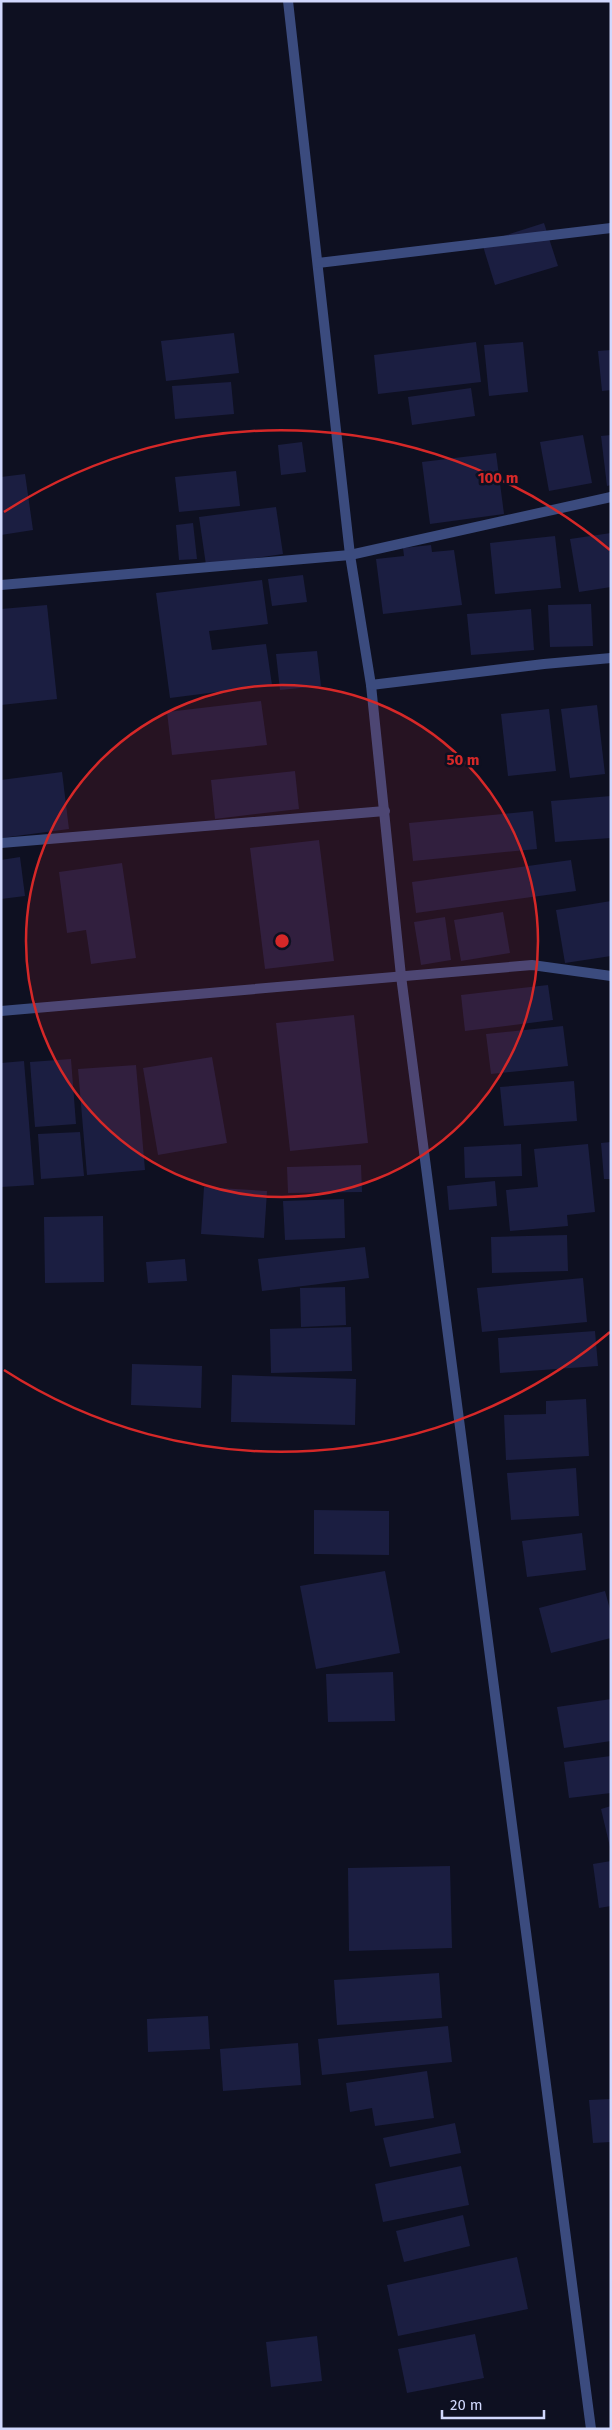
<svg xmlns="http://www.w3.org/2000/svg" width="612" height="2430" font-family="'Fira Sans',sans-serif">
	<rect width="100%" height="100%" fill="#0e1021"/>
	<g fill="#1b1e41">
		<path d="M544 223 558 266 495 285 482 243Z"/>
		<path d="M234 333 239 373 166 381 161 341Z"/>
		<path d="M476 342 481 382 378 394 374 355Z"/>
		<path d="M523 342 528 392 489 396 484 345Z"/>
		<path d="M611 350V390L602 391 598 351Z"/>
		<path d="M231 382 234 414 175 419 172 386Z"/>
		<path d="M471 388 475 416 412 425 408 397Z"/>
		<path d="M583 435 592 483 549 491 540 442Z"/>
		<path d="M611 435V485L607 486 601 436Z"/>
		<path d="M302 442 306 472 281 475 278 445Z"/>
		<path d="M496 453 504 514 430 524 422 462Z"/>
		<path d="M236 471 240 506 179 512 175 477Z"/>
		<path d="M25 474 33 530 1 535V477Z"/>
		<path d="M276 507 283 554 206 565 199 517Z"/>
		<path d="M193 523 197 559 179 560 176 525Z"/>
		<path d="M611 533V587L579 592 570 539Z"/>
		<path d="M555 536 561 588 495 594 490 543Z"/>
		<path d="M431 545 432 552 454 550 462 605 383 614 376 559 404 556 403 548Z"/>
		<path d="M303 575 307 602 272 606 268 579Z"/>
		<path d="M262 580 268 624 209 631 212 650 266 644 272 685 170 698 156 593Z"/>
		<path d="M591 604 593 646 550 647 548 605Z"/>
		<path d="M47 605 57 699 1 705V609Z"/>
		<path d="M531 609 534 650 471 655 467 614Z"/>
		<path d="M317 651 321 686 280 690 276 654Z"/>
		<path d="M261 701 267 745 172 755 167 712Z"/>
		<path d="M597 705 605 774 570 778 561 709Z"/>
		<path d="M549 709 556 771 508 776 501 714Z"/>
		<path d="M295 771 299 809 215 819 211 780Z"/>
		<path d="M62 772 69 829 1 838V780Z"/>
		<path d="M611 796V838L555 842 551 801Z"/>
		<path d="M533 811 537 849 413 861 409 823Z"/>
		<path d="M319 840 334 961 265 969 250 848Z"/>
		<path d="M20 857 25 896 1 899V860Z"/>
		<path d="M571 860 576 891 416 913 412 882Z"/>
		<path d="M122 863 136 958 91 964 86 930 67 933 59 872Z"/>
		<path d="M611 901V956L565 963 556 910Z"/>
		<path d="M503 912 510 953 461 961 454 920Z"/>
		<path d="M445 917 451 960 421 965 414 922Z"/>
		<path d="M548 985 553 1020 465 1031 461 995Z"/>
		<path d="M354 1015 368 1143 290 1151 276 1023Z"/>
		<path d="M563 1026 568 1066 491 1074 486 1034Z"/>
		<path d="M212 1057 227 1143 158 1155 143 1068Z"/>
		<path d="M71 1059 76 1124 35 1127 30 1062Z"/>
		<path d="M24 1061 34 1185 1 1187V1063Z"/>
		<path d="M136 1065 145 1170 87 1175 78 1069Z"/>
		<path d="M574 1081 577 1121 504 1126 500 1087Z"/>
		<path d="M80 1132 84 1176 41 1179 38 1134Z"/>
		<path d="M611 1142V1179H604L601 1143Z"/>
		<path d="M521 1144 522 1176 465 1178 464 1147Z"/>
		<path d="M588 1144 595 1212 567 1215 568 1226 510 1231 506 1190 538 1187 534 1149Z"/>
		<path d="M361 1165 362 1192 288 1193 287 1167Z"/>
		<path d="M495 1181 497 1206 449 1210 447 1186Z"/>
		<path d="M204 1187 267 1191 264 1238 201 1234Z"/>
		<path d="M344 1199 345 1238 285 1240 283 1201Z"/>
		<path d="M103 1216 104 1282 45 1283 44 1217Z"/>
		<path d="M567 1235 568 1271 492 1273 491 1237Z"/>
		<path d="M365 1247 369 1278 262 1291 258 1259Z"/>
		<path d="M185 1259 187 1281 148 1283 146 1262Z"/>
		<path d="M583 1278 587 1322 482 1332 477 1288Z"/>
		<path d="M345 1287 346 1325 301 1327 300 1288Z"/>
		<path d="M351 1327 352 1371 271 1373 270 1329Z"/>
		<path d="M595 1331 598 1366 500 1373 498 1338Z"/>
		<path d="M132 1364 202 1366 201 1408 131 1405Z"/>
		<path d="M232 1375 356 1379 355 1425 231 1422Z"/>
		<path d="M586 1399 589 1456 506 1460 504 1415 546 1414V1401Z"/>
		<path d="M576 1468 579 1516 511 1520 507 1473Z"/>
		<path d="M314 1510 389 1511V1555L314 1554Z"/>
		<path d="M582 1533 586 1570 527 1577 522 1541Z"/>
		<path d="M385 1571 400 1653 316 1669 300 1586Z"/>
		<path d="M605 1591 611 1613V1638L551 1653 539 1608Z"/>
		<path d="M393 1672 395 1721 328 1722 326 1674Z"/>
		<path d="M611 1699V1741L564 1748 557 1707Z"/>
		<path d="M611 1756V1793L569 1798 564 1762Z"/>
		<path d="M611 1806V1847H610L601 1809Z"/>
		<path d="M611 1861V1906L599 1908 593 1864Z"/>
		<path d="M450 1866 452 1948 349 1951 348 1868Z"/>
		<path d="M439 1973 442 2018 337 2025 334 1980Z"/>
		<path d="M208 2016 210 2049 148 2052 147 2019Z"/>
		<path d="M448 2026 452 2062 322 2075 318 2039Z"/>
		<path d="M298 2043 301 2085 223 2091 220 2049Z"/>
		<path d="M427 2071 434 2118 375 2126 372 2108 350 2112 346 2083Z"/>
		<path d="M611 2099V2142L593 2143 589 2100Z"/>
		<path d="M455 2123 461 2153 390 2167 383 2138Z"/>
		<path d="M461 2166 469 2205 383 2222 375 2184Z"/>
		<path d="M463 2215 470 2246 404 2262 396 2231Z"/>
		<path d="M517 2257 528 2309 398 2336 387 2285Z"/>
		<path d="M475 2334 484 2378 407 2393 398 2349Z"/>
		<path d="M317 2336 322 2381 271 2387 266 2342Z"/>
	</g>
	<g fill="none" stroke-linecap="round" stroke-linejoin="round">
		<g stroke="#3b4b7e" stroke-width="10">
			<path d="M288 1 350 555 371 685 401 976 591 2429"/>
			<path d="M318 263 611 228"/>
			<path d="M1 585 350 555 611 497"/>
			<path d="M371 685 544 664 611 658"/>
			<path d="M1 843 385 811"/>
			<path d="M1 1011 532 965 611 976"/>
		</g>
	</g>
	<circle cx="282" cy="941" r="256" fill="#d62828" fill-opacity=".12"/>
	<g fill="none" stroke="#d62828" stroke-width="2.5">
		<circle cx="282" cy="941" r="256"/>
		<path d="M610 1332A511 511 0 0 1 4 1370M4 512A511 511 0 0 1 610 550"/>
	</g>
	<circle cx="282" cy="941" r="8" fill="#d62828" stroke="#0e1021" stroke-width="2.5"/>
	<g font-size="15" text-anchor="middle" font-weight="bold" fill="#d62828" stroke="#0e1021" stroke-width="5" stroke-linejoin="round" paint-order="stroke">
		<text x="498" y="483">100 m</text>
		<text x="463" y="765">50 m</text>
	</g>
	<rect width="612" height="2430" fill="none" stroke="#d1d8fd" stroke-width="5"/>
	<path d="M442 2410v8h102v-8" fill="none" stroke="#d1d8fd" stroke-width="2.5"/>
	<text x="450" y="2410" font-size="15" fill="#d1d8fd" stroke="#0e1021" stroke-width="4" paint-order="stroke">20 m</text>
</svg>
